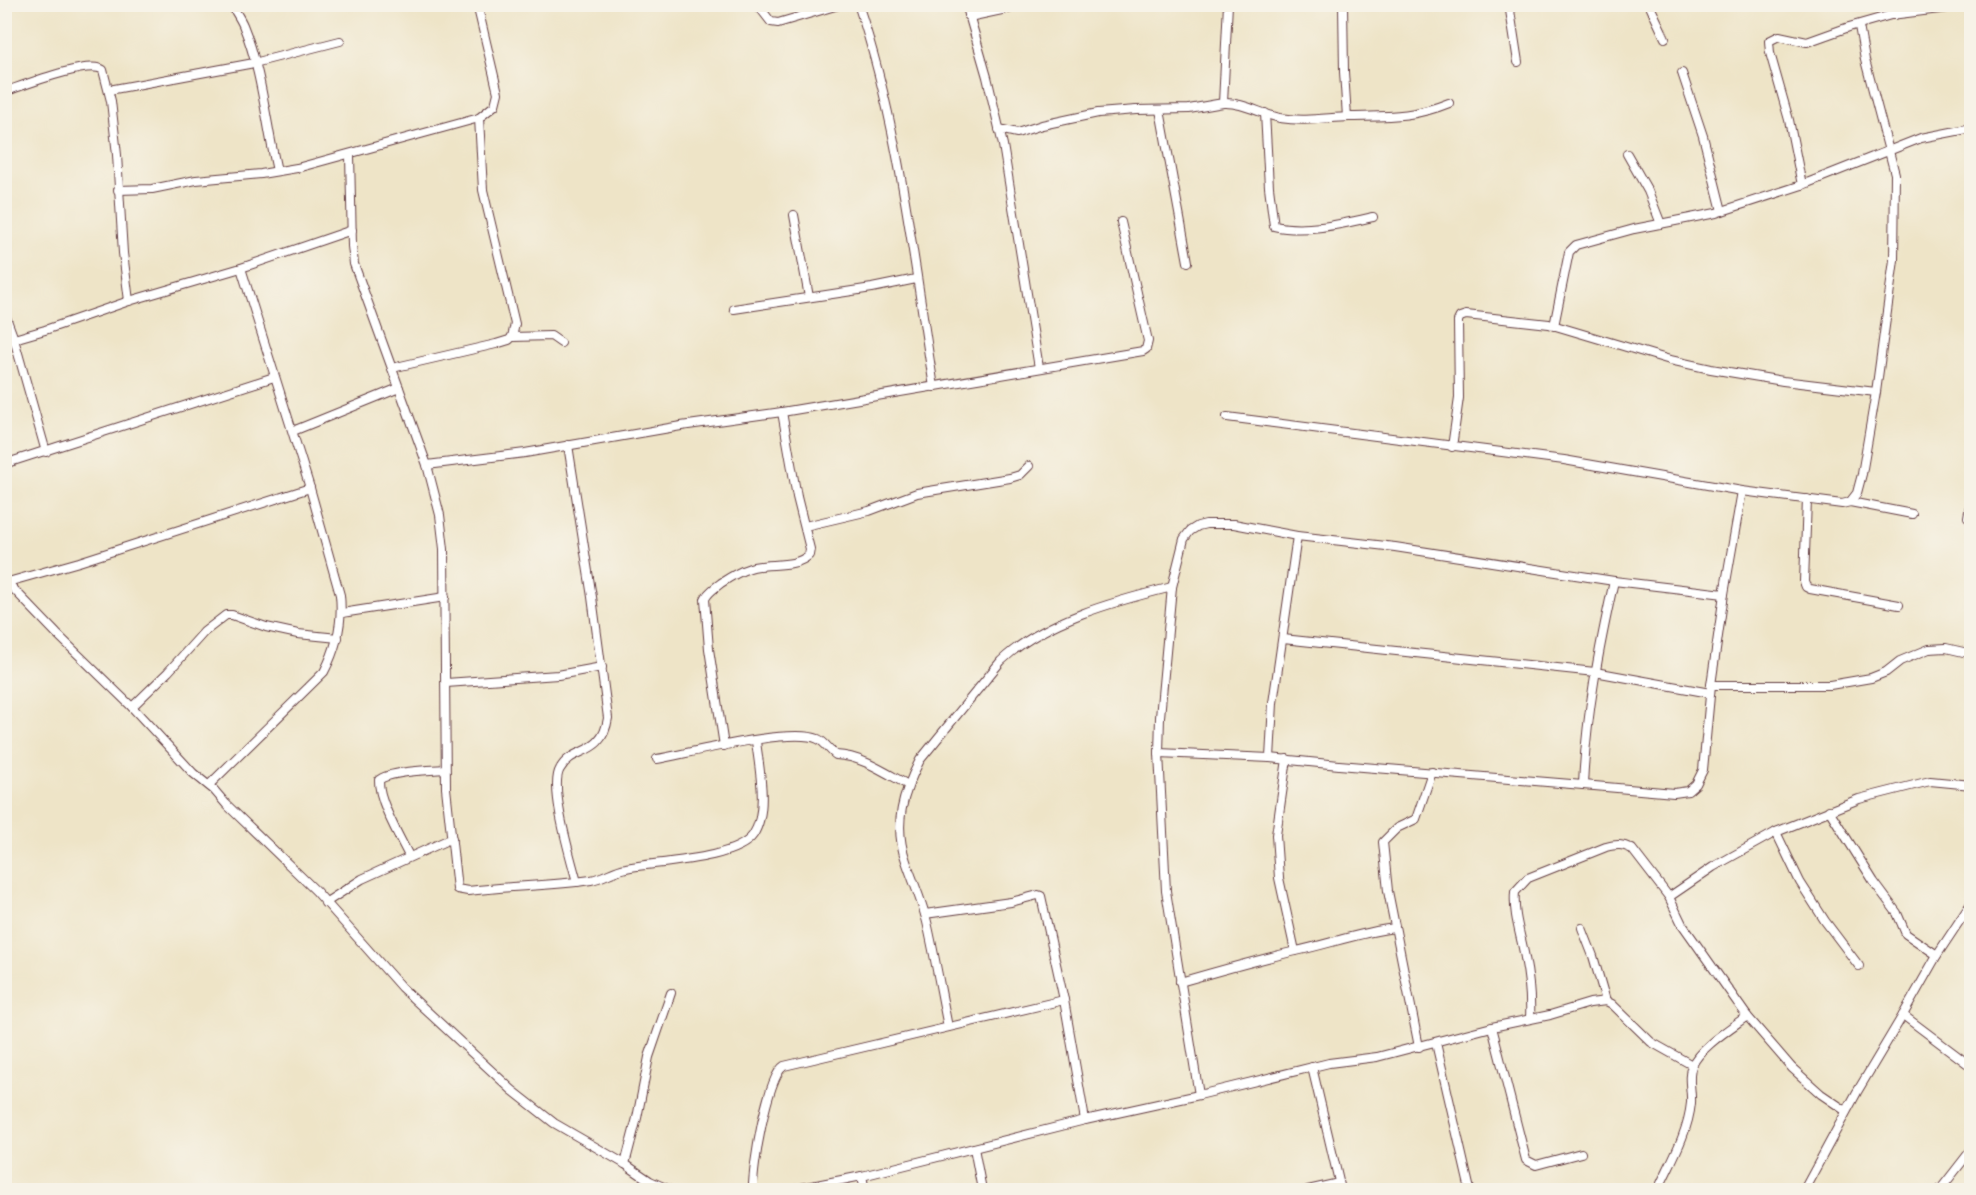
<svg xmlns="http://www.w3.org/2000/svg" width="1976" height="1195" font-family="'IM FELL DW Pica',serif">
	<rect width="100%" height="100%" fill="#f7f3e8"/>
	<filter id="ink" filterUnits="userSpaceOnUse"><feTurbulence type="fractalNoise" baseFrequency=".0167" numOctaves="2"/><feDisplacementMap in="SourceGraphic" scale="12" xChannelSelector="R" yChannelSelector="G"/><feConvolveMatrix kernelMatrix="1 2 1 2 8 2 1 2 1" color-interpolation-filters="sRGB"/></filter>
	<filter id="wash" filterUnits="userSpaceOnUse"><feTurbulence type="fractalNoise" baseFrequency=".008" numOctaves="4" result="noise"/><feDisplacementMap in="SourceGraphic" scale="24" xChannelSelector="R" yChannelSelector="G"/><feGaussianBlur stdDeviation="1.35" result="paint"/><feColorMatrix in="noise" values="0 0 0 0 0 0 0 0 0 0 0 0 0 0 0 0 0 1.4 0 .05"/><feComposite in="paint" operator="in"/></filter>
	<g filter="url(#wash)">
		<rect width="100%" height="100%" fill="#eee4c7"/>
	</g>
	<g filter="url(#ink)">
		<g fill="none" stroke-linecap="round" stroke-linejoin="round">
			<g stroke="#633d42" stroke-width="10">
				<g id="street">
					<path d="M231 4C235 11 240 18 243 25 262 71 266 123 277 171"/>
					<path d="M757 4 771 22 778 23 842 4"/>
					<path d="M858 4C900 128 913 259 934 387"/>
					<path d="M966 4 987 77 1003 145 1039 368"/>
					<path d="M1343 4 1344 72 1347 117"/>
					<path d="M1509 4 1518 62"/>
					<path d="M1649 4 1665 38"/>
					<path d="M1892 4 1894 15"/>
					<path d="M969 17 1030 4"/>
					<path d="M1682 73 1703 136 1722 211"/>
					<path d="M109 90 254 63 340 41"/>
					<path d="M4 92C22 86 89 59 103 70L111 101 117 155 123 253 129 301"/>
					<path d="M1223 103C1242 102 1261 114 1280 118 1304 122 1325 118 1349 117 1387 116 1412 118 1449 103"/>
					<path d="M1160 110 1188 262"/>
					<path d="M1265 113 1269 187 1274 226C1305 233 1342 224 1373 217"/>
					<path d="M479 118 483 190 515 324 512 337"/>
					<path d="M999 129 1017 133 1042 125 1098 113 1136 110 1189 109 1223 103 1228 4"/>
					<path d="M1627 154 1648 191 1661 224"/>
					<path d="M350 155 352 246 354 264 427 465 440 515 444 549 446 788 457 889 468 891C509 886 551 886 591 880 603 878 614 870 626 868 655 862 736 860 753 835 769 811 759 768 756 741"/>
					<path d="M1802 185 1789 120 1770 53 1769 41 1779 36 1807 42 1849 27 1891 15 1972 5"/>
					<path d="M118 190 152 189 196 180 261 174 297 168 479 118 495 105 498 93 477 4"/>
					<path d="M794 215 809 297"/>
					<path d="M734 309 872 288 916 279"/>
					<path d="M4 312 14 339 46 452"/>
					<path d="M1554 326 1569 252 1576 245 1634 229 1716 213 1802 185 1921 138 1972 128"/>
					<path d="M14 339 45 330 129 301 241 268 352 230"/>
					<path d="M392 368 496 344 509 340 512 337 551 336 561 343"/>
					<path d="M1227 417 1564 460 1742 491 1842 504 1850 502 1912 514"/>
					<path d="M293 431 399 388"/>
					<path d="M568 445 592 597 608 718C602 758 573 745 560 769 549 787 571 859 577 882"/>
					<path d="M1452 447 1459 398 1458 321 1460 317 1466 315 1549 324 1670 360 1711 369 1783 381 1876 392"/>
					<path d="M4 464 274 377"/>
					<path d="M427 465 525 453 681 426 782 412 1143 351 1146 349 1148 341 1121 222"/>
					<path d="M1807 499 1804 582 1806 587 1810 589 1899 605"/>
					<path d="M1850 502 1857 493 1862 474 1876 392 1894 260 1895 174 1865 60 1859 26"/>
					<path d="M1968 517 1972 494"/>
					<path d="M805 526 869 511 917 493 1010 478 1020 475 1029 466"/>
					<path d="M4 579 57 634 132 707 193 773 214 790 226 804 316 891 401 987 512 1090 554 1123 625 1164 650 1181 670 1190"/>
					<path d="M8 582 79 562 310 488"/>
					<path d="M342 613 445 597"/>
					<path d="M1283 639 1595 672 1710 693"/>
					<path d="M446 683 558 675 602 667"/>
					<path d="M1711 685H1830L1871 678 1886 672 1900 661 1929 649 1946 648 1972 654"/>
					<path d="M132 707 168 672 204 632 226 615H232L266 627 298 634 338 638"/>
					<path d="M724 746 709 649 705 599C708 592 715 588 721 583 730 577 740 571 750 568 769 562 794 569 809 555L810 549 797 497 782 412"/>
					<path d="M1159 753 1270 758 1339 765 1583 785C1586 716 1599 648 1614 581"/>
					<path d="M1270 758 1273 703 1297 536"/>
					<path d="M657 759C690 753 791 727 818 739 825 742 829 750 836 755 862 756 886 773 908 785"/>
					<path d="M1287 759 1276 835 1279 878 1295 951"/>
					<path d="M209 785 324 672C337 647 343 623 340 595L310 488 241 268"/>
					<path d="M1583 785 1674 793 1688 791 1696 784 1703 770 1711 685 1724 594 1742 491"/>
					<path d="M1829 810 1874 882 1897 913 1906 934 1937 955"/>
					<path d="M1776 832 1800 882 1825 921 1859 966"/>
					<path d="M409 856C400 838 378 800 379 780 389 771 430 770 445 769"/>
					<path d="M1669 897 1713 867 1776 832 1859 799 1930 781 1972 785"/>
					<path d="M325 903 362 879 452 838"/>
					<path d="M925 914 1011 902 1038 895 1041 896 1064 1000 1085 1120"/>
					<path d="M1964 916 1972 921"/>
					<path d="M1582 928 1593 956 1606 1001"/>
					<path d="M1180 982C1218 971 1257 960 1296 951 1329 944 1361 932 1395 928"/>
					<path d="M1903 1015 1972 1067"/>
					<path d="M1530 1019C1531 999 1529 978 1525 958 1521 935 1513 915 1515 892L1528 878 1606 847C1617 844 1622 844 1632 849L1669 897 1682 924 1747 1016 1792 1068 1821 1094 1846 1111"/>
					<path d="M948 1027C941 992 935 957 927 922 922 901 913 882 906 861 893 824 903 793 920 760L1001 661C1044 620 1116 601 1172 587"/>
					<path d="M1492 1027 1526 1160 1536 1165 1581 1153"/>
					<path d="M1436 1043 1470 1190"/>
					<path d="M1419 1047 1388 891 1383 842 1397 828 1416 819 1432 772"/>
					<path d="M1312 1067 1341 1190"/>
					<path d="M1199 1095 1166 891 1159 753 1160 717 1172 587 1184 539 1190 531 1198 526 1206 524H1234L1297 536 1395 547 1614 581 1724 594"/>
					<path d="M974 1148 982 1190"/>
					<path d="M625 1164 637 1118 649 1057 671 993"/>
					<path d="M862 1176 865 1190"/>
					<path d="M753 1190C752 1170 767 1076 784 1066L1064 1000"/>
					<path d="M791 1190 862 1176 1085 1120 1199 1095 1329 1063 1377 1057 1492 1027 1550 1015 1590 1003 1606 1001 1612 1004 1651 1042 1692 1065"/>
					<path d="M1308 1190 1339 1183"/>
					<path d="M1658 1190C1670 1163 1688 1134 1691 1103 1692 1091 1687 1077 1692 1066 1699 1048 1731 1028 1747 1016"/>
					<path d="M1804 1190 1857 1092 1903 1015 1937 955 1972 902"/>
					<path d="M1940 1190 1972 1149"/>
				</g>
			</g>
			<use href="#street" stroke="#fff" stroke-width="8"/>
		</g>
	</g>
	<rect width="1976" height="1195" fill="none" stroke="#f7f3e8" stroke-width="24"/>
</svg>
